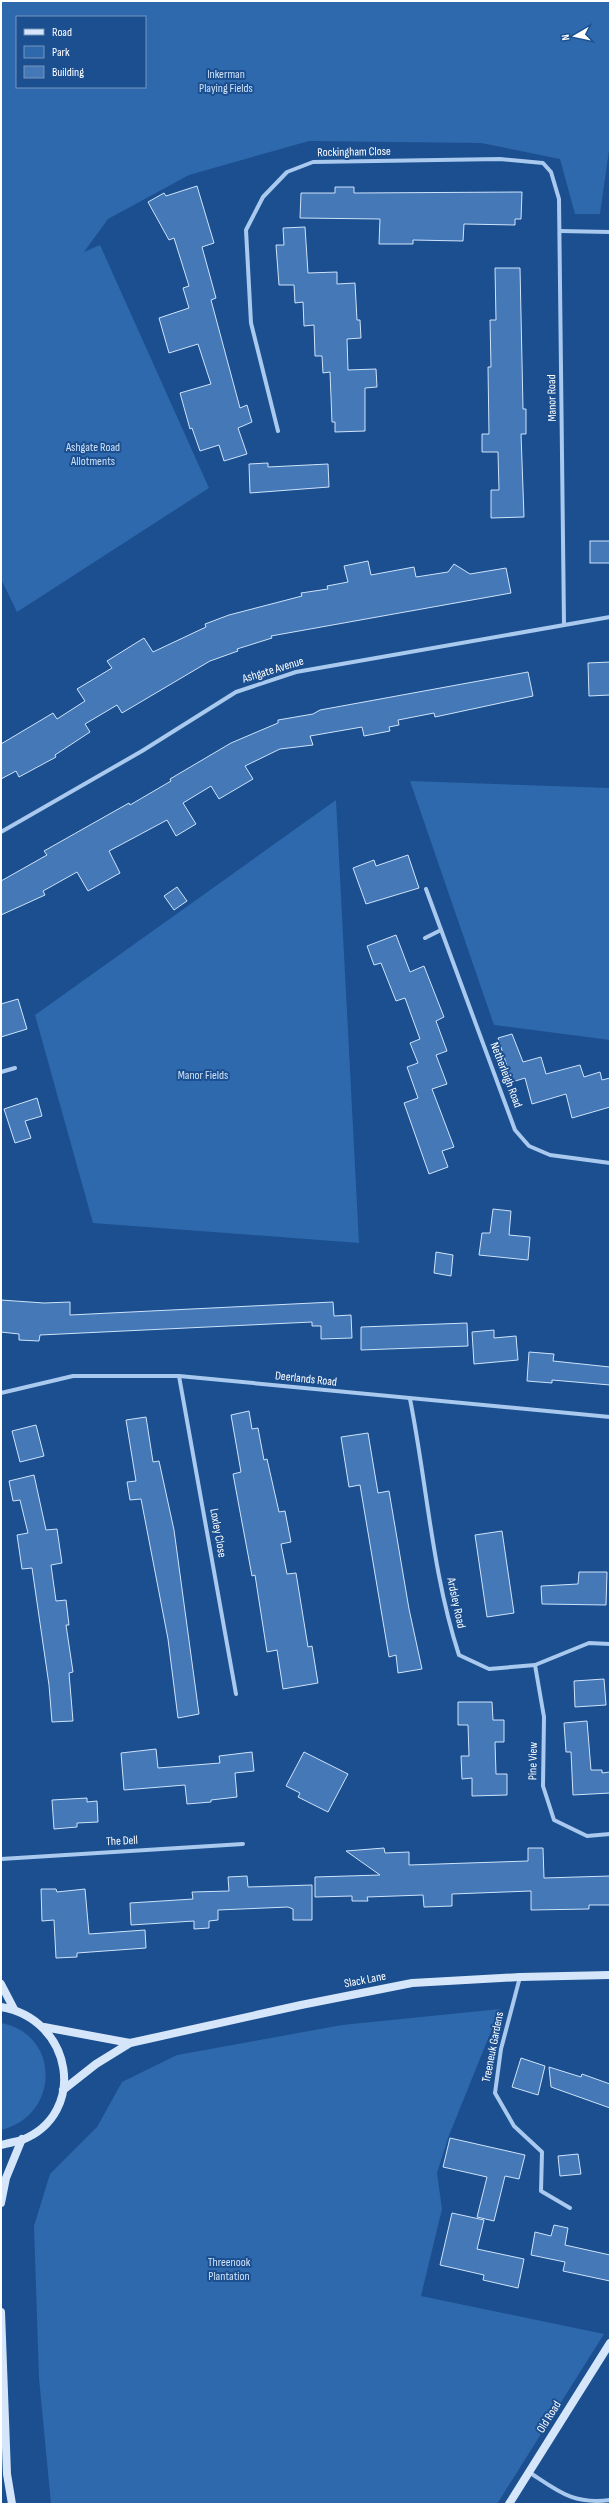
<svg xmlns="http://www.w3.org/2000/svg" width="611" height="2505" font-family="'Sofia Sans Condensed',sans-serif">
	<rect width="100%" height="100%" fill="#1b4f8f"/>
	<g fill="#2e69ad" fill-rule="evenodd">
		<path d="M1 1H610V143L600 214H575L560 159 481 143 309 141 189 175 108 219 84 252 100 245 209 488 17 612 1 579ZM17 17H145V87H17Z"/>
		<path d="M410 781 610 788V1040L494 1025Z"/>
		<path d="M336 800 359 1243 93 1223 35 1015Z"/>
		<path d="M500 2009 448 2138 437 2173 442 2209 421 2296 604 2334 497 2504H51L39 2378 34 2226 50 2174 97 2127 122 2082 177 2055 342 2025Z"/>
		<path d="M1 2023C61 2034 60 2116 1 2130Z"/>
	</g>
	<g fill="#4478b7" stroke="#cfe3fa">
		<path d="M197 186 214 243 202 247 216 298 211 300 240 408 247 405 252 422 238 428 247 454 224 461 219 445 200 451 192 428 190 429 180 393 211 384 198 344 169 353 159 318 189 308 183 288 189 286 174 238 169 240 148 202 164 193 166 196Z"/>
		<path d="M335 187H354V193L522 192 521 219H515V225L464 224 463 241 413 240V244H379L380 219 300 218 301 193H335Z"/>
		<path d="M305 227 308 273 337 272V284L355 283 357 320H360L361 338 347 339 348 370 376 369 377 387 365 388V431L335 432V422H332L330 372 323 373 322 356H315L314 325 304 326 303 302 295 303 294 285H279L276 245H284L283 228Z"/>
		<path d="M495 268H520L523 409H526V434H521L524 517 491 518V490H499L498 452H482V434H489L488 367H491L490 320H496Z"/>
		<path d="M268 463V467L328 464 329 487 250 493 249 464Z"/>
		<rect x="590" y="541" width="20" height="22"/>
		<path d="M368 561 371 575 414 567 416 577 448 572 454 564 470 574 506 568 511 593 271 636 272 638 237 649 238 651 210 661 122 713 117 705 85 724 90 732 55 755 56 757 19 777 16 771 1 779V744L53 713 57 719 85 701 77 689 112 668 107 661 144 638 153 652 206 627 205 624 229 615 302 596 301 593 328 589 327 586 348 582 344 566Z"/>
		<path d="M610 662V695L589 696 588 663Z"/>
		<path d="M528 672 533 696 435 717 434 713 398 720 399 725 389 727 390 731 364 736 362 727 310 736 313 745 280 749 245 766 253 779 219 799 211 786 183 803 196 824 176 836 167 820 109 851 120 873 88 891 77 872 43 891 45 895 1 915V881L47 855 44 851 129 803 130 805 171 781 170 779 231 743 278 723V720L313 714 320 710Z"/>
		<path d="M408 855 419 888 366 904 353 868 374 860 376 866Z"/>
		<path d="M177 887 187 901 174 910 164 896Z"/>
		<path d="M396 935 410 972 424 966 444 1017 436 1021 447 1051 436 1055 447 1084 432 1089 454 1147 442 1151 448 1167 429 1174 404 1103 418 1098 407 1067 418 1063 410 1043 420 1039 405 998 396 1001 381 963 374 965 367 946Z"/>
		<path d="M18 999 27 1029 1 1037V1004Z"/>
		<path d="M512 1034 523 1062 541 1057 546 1074 580 1065 584 1077 600 1072 602 1080 610 1078V1107L572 1118 566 1094 532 1104 525 1078 512 1082 498 1038Z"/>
		<path d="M37 1098 42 1116 25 1121 31 1138 15 1143 4 1109Z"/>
		<path d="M493 1209 511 1211 509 1235 530 1237 528 1260 479 1255 482 1233H490Z"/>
		<path d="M436 1252 453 1255 451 1276 434 1273Z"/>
		<path d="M1 1300 44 1303 70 1302V1315L333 1302 334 1316 351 1315 352 1338 321 1339V1326H312V1322L40 1335 39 1341 19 1340V1334L1 1332Z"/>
		<path d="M467 1323 468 1346 361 1350V1327Z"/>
		<path d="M494 1330V1338L516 1336 518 1360 474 1364 472 1332Z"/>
		<path d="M529 1352 554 1354 553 1361 610 1367V1385L552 1380V1383L527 1381Z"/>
		<path d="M249 1411 252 1429 258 1428 264 1460 267 1459 279 1512 285 1511 291 1542 281 1544 287 1574 296 1573 308 1647 312 1646 318 1683 283 1689 277 1650 267 1652 255 1575 252 1576 233 1474 241 1472 231 1415Z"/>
		<path d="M146 1417 153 1462 159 1461 174 1530 199 1714 178 1718 168 1639 141 1499 130 1500 127 1482 136 1481 126 1420Z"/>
		<path d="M36 1425 44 1456 20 1462 12 1431Z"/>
		<path d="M368 1433 378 1493 389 1491 409 1609 422 1669 398 1673 396 1655 389 1657 360 1485 349 1487 341 1437Z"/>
		<path d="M34 1475 46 1530 57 1529 62 1563 51 1565 56 1601 66 1600 69 1625H66L73 1672 69 1673 73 1721 52 1722 49 1685 32 1568 22 1569 17 1535 28 1533 20 1500 13 1501 9 1481Z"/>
		<path d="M502 1531 514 1613 487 1617 475 1535Z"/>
		<path d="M579 1572H607L606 1605 542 1604 541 1586 578 1584Z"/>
		<path d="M604 1679 606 1705 575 1707 574 1681Z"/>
		<path d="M458 1702H492L493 1720H504V1742H495L496 1774H507V1795L472 1796V1778L462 1779 461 1756H469L468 1725H458Z"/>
		<path d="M587 1721 591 1770H602V1773L610 1772V1793L573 1795 571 1752H566L564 1723Z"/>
		<path d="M156 1749 158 1768 220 1763 219 1756 252 1752 254 1771 235 1773 237 1797 211 1800V1802L187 1804 185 1785 124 1790 121 1753Z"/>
		<path d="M304 1752 348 1774 328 1812 298 1797 300 1793 286 1786Z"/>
		<path d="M87 1798V1802L97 1801 98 1822 77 1823V1827L54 1829 52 1800Z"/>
		<path d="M384 1848 385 1853 409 1852V1865L528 1861V1848H543L544 1878 610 1876V1905H589V1909L531 1910V1891L452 1894V1906L424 1907 423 1895 367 1897 368 1901H352V1896L315 1897V1877L380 1875 346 1851Z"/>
		<path d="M247 1876 248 1887 312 1885V1920H293V1909L288 1907 218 1910V1920L209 1921V1928L194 1929V1921L131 1925 130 1903 193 1899 192 1892 229 1891 228 1877Z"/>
		<path d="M41 1889H56L57 1892 85 1889 89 1934 145 1930 146 1948 77 1953V1957L56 1958 54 1920 42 1921Z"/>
		<path d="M521 2058 545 2066 538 2095 512 2087Z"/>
		<path d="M549 2067 581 2077 582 2074 610 2084V2108L551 2087Z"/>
		<path d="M450 2138 525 2155 519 2179 505 2176 494 2221 477 2217 487 2177 443 2167Z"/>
		<path d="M578 2154 581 2174 560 2176 558 2156Z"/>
		<path d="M452 2213 484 2220 477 2249 524 2259 518 2288 483 2280 484 2275 440 2265Z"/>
		<path d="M554 2225 568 2228 565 2245 610 2255V2281L563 2271 565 2262 531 2255 535 2232 551 2236Z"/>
	</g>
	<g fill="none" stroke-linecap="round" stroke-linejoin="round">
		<g stroke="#a9c9ee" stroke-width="4">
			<path d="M560 231 610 232"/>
			<path d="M278 431 251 323 246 230 263 197 287 172 313 162 500 159 543 163 551 172 559 199 564 624"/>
			<path d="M1 832 142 751 236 692 296 672 610 617"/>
			<path d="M426 889 515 1130 529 1146 550 1155 610 1163"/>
			<path d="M425 938 441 930"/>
			<path d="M1 1072 15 1068"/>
			<path d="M179 1376 236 1694"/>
			<path d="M1 1393 73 1376H179L610 1417"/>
			<path d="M410 1399C427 1484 432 1573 459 1655L489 1669 535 1665 589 1643 610 1644"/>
			<path d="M535 1665 544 1717 543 1786 554 1820 587 1836 610 1834"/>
			<path d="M1 1859 243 1844"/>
			<path d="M520 1977 501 2049 495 2093 514 2126 542 2152 541 2191 570 2208"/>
			<path d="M529 2472C558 2491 573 2505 610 2500"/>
		</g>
		<g stroke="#d6e6fa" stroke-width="8">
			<path d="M1 1984 14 2009"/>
			<path d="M1 2007C73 2019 88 2114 22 2140 15 2142 8 2143 1 2145"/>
			<path d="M44 2027 130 2043"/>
			<path d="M63 2090 96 2064 130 2043 301 2005 412 1983 520 1977 610 1975"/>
			<path d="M1 2203 6 2178 22 2139"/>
			<path d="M1 2312 7 2474 12 2504"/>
			<path d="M509 2504 610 2343"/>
		</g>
	</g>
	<g text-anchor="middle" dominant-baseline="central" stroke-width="4" stroke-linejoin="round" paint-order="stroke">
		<g font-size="12" fill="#cfe3fa" stroke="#1b4f8f">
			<text x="226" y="74">Inkerman<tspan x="226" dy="14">Playing Fields</tspan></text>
			<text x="93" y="447">Ashgate Road<tspan x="93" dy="14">Allotments</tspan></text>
			<text x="203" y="1075">Manor Fields</text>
			<text x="229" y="2262">Threenook<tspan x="229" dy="14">Plantation</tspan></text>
		</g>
		<g font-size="12" fill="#fff" stroke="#1b4f8f">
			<text transform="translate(354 152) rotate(-1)">Rockingham Close</text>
			<text transform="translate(552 398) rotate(-91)">Manor Road</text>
			<text transform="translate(273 670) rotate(-17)">Ashgate Avenue</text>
			<text transform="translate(506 1075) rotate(69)">Netherleigh Road</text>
			<text transform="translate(306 1379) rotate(6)">Deerlands Road</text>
			<text transform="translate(218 1533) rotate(80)">Loxley Close</text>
			<text transform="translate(456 1603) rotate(78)">Ardsley Road</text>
			<text transform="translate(533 1761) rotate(-89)">Pine View</text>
			<text transform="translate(122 1841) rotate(-3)">The Dell</text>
			<text transform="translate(365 1980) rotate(-11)">Slack Lane</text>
			<text transform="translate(493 2047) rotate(-79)">Treeneuk Gardens</text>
			<text transform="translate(549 2417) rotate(-58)">Old Road</text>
		</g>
	</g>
	<rect width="611" height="2505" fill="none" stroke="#ffffff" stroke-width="4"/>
	<rect x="16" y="16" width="130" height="72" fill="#1b4f8f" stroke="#7695bc"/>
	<rect x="24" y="29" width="20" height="6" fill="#d6e6fa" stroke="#7695bc"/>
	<text x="52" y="36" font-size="12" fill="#ffffff">Road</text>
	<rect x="24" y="46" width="20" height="12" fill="#2e69ad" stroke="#7695bc"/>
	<text x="52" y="56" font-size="12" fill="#ffffff">Park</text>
	<rect x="24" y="66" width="20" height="12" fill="#4478b7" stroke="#7695bc"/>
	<text x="52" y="76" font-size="12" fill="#ffffff">Building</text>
	<g transform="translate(575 36) rotate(261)" stroke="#1b4f8f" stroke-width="3" paint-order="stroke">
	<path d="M0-3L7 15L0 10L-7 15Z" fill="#ffffff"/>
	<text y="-6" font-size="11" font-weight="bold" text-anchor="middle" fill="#ffffff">N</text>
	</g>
</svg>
